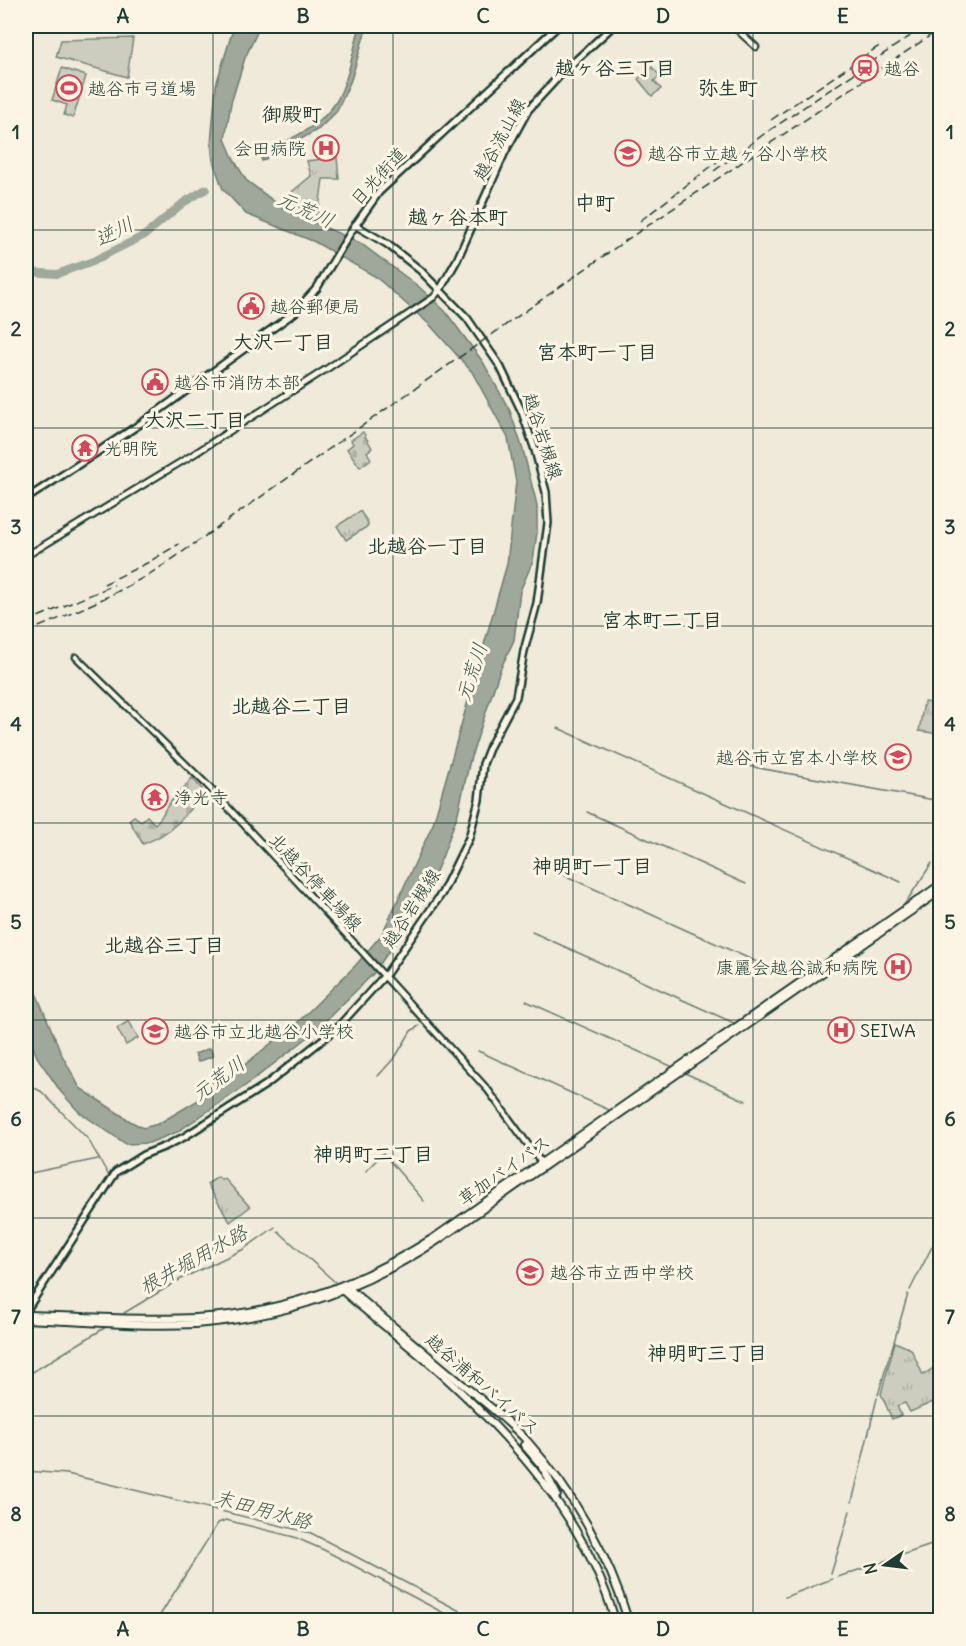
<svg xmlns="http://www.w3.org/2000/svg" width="966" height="1646" font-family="Delius,'Klee One',sans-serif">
	<defs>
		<pattern id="grass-tufts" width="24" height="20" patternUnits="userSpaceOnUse" patternTransform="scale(1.5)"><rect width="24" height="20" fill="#cccdbf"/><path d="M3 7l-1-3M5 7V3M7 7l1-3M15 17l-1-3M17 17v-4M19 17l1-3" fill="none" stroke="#afb1a5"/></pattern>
		<pattern id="cemetery-stones" width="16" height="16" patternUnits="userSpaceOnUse" patternTransform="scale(1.5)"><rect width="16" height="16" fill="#cccdbf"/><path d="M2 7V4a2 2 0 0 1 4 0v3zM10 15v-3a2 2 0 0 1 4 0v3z" fill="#afb1a5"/></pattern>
	</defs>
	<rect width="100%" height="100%" fill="#efeada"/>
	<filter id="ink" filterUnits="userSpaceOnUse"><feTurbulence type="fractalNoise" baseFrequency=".0167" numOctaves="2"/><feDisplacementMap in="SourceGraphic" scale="12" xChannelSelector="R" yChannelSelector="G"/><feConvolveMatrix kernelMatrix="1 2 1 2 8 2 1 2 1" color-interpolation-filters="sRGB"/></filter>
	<g filter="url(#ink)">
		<g fill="url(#grass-tufts)" stroke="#76857a" stroke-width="1.5">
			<path d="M652 67 660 76 654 81 661 89 652 96 638 79Z"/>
			<path d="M337 157 339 179H323L318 216 303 210 287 196 311 176 307 161Z"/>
			<path d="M360 511 368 523V526L346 540 337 526Z"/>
			<path d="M924 702 940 704V734L919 731Z"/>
			<path d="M218 1177 221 1180 225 1179 250 1207 230 1222 207 1184Z"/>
			<path d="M895 1342 911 1349 923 1375 935 1367 940 1371V1399L910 1412 905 1403 897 1406 901 1415 892 1419 881 1394Z"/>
		</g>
		<g fill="url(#cemetery-stones)" stroke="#76857a" stroke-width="1.5">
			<path d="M363 432 372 448 367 452 371 459 360 467 347 449 353 444 351 440Z"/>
			<path d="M192 778 202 789C190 815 170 834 143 844L129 820 134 816 141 821 147 816 155 824C164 816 162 813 168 805 176 795 185 788 192 778Z"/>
		</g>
		<g fill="#cccdbf" stroke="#76857a" stroke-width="1.5">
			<path d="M133 38 127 77 56 57 61 40Z"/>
			<path d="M62 68 86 76 73 118 64 115 67 105 52 100Z"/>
			<path d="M129 1021 138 1038 126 1045 117 1028Z"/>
		</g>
		<g fill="#9fa89a" stroke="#6c7d71" stroke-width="1.5">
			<path d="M234 26H260L245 58 231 103 225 139 234 160 246 180 284 209 360 243 418 286 445 311 483 362 510 411 523 450 537 505V532L533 561 520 591 514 640 500 670 470 760 458 813 443 855 428 890 396 941 373 974 311 1035 245 1086 177 1132 149 1143 126 1144 79 1112 61 1092 37 1057 26 1027V969L62 1055 80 1088 130 1121 143 1128 158 1124 207 1095 299 1021 355 966 382 934 433 824 507 564 516 482 508 438 472 372 430 325 376 277 315 242 246 214 223 189 213 161 211 144 216 85Z"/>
			<path d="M360 26H367L351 80 337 111 319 129 262 161 260 155C285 141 320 128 336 102 349 79 353 50 360 26Z"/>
			<path d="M210 1048 213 1056 198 1062 195 1054Z"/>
		</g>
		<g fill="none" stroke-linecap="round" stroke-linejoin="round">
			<g stroke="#6c7d71" stroke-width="1.5">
				<path d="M558 728 901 882"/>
				<path d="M742 765 940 801"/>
				<path d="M587 812 746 884"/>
				<path d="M935 857 940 849"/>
				<path d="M559 873 768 967"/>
				<path d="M904 905 932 863"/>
				<path d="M532 932 734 1023"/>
				<path d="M526 1001 673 1067"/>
				<path d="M478 1051 609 1110"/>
				<path d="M683 1072 746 1101"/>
				<path d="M378 1076 396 1056 411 1031 419 1026"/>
				<path d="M33 1087 42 1092 88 1139 109 1176"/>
				<path d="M366 1171 383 1153 424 1201"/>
				<path d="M26 1174 98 1159"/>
				<path d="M278 1231 335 1282"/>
				<path d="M910 1290 940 1231"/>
				<path d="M124 1313 181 1279 244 1249 275 1227"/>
				<path d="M891 1352 908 1294"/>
				<path d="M26 1376 106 1327"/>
				<path d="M878 1395 890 1354"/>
				<path d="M26 1471 67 1474 97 1481 311 1533 477 1620"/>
				<path d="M852 1502 877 1398"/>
				<path d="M831 1574 850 1511"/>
				<path d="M838 1577 940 1542"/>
				<path d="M785 1597 832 1579"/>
				<path d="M157 1620 218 1523 226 1520 294 1537 324 1550 457 1620"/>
				<path d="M716 1620 725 1618"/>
			</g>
			<path stroke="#9fa89a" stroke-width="8" d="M26 272 57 274 93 261 145 235 183 203 206 189"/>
			<g stroke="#1f3d34" stroke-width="9">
				<g id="secondary">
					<path d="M733 26 756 47"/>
					<path d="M26 556 194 454 328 368 434 297 441 288"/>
					<path d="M76 657 208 786 356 945 488 1090 543 1165"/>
				</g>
			</g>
			<g stroke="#1f3d34" stroke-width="10">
				<g id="primary">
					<path d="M441 288 457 260 505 152 528 110 562 73 613 26"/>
					<path d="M26 499 143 422 294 313 317 288 352 230 379 192 558 26"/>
					<path d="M26 1311 116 1172 143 1155 166 1146 184 1137 267 1084 337 1028 387 973 442 893 469 838 479 800 483 764 490 746 516 697 524 651 537 603 548 523 546 492 535 450 522 412 500 366 467 318 420 270 387 244 355 225"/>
				</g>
			</g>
			<g stroke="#1f3d34" stroke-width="10">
				<g id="highway">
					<path d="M347 1287C383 1318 419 1348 456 1379 480 1399 507 1419 528 1442 573 1492 609 1556 628 1620"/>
					<path d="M341 1289C371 1316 404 1341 435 1368 513 1438 585 1518 615 1620"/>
					<path d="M26 1315C82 1316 139 1321 195 1318 281 1314 363 1283 435 1237L940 885"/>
					<path d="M26 1319C81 1321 139 1327 195 1324 282 1318 365 1288 438 1240L940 891"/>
					<path d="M524 1445 542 1466 557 1495"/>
				</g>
			</g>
			<use href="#secondary" stroke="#fcf5e5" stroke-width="4.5"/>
			<use href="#primary" stroke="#fcf5e5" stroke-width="5"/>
			<use href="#highway" stroke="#fcf5e5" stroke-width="6"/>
			<g stroke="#1f3d34" stroke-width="1.5" stroke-dasharray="9 4.5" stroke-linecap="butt">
				<path d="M771 120 882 44"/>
				<path d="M714 171 764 134 925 26"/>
				<path d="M640 221 717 162"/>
				<path d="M104 584 147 563 179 544"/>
				<path d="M26 622 114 585"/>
				<path d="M26 632C74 613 120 593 164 565L625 241 940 29"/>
			</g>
		</g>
	</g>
	<path fill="none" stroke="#1f3d34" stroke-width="1.5" stroke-opacity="0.55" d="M213 26V1620M393 26V1620M573 26V1620M753 26V1620M26 230H940M26 428H940M26 626H940M26 823H940M26 1020H940M26 1218H940M26 1416H940"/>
	<defs>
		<g id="station-ring" transform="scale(1.35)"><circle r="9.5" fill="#fcf5e5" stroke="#d1495b" stroke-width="1.5"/><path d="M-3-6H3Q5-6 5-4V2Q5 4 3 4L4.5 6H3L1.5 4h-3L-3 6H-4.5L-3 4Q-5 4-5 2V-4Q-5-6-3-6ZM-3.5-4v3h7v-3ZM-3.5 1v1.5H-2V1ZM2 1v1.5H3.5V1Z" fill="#d1495b"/></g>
		<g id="stadium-ring" transform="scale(1.35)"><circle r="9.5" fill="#fcf5e5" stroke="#d1495b" stroke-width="1.5"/><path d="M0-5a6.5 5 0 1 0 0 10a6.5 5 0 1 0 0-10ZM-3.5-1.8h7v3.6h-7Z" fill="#d1495b"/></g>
		<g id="hospital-ring" transform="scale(1.35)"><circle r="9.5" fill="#fcf5e5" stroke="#d1495b" stroke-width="1.5"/><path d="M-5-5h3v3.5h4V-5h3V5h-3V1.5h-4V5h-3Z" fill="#d1495b"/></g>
		<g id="school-ring" transform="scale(1.35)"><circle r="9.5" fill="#fcf5e5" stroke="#d1495b" stroke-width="1.5"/><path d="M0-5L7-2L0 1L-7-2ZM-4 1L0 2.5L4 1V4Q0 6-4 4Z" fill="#d1495b"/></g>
		<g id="civic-ring" transform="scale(1.35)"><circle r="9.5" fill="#fcf5e5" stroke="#d1495b" stroke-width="1.5"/><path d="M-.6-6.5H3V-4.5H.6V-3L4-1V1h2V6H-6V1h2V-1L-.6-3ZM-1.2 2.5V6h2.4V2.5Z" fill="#d1495b"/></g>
		<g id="temple-ring" transform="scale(1.35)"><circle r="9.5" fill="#fcf5e5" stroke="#d1495b" stroke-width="1.5"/><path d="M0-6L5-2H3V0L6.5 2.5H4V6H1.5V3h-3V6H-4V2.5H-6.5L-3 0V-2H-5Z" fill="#d1495b"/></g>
	</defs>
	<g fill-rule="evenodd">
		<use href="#station-ring" x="865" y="68"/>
		<use href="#stadium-ring" x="69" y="88"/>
		<use href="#hospital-ring" x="326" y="148"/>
		<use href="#school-ring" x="628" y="153"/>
		<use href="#civic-ring" x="251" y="306"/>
		<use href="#civic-ring" x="155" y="382"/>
		<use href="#temple-ring" x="85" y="448"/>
		<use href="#school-ring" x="898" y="757"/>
		<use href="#temple-ring" x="155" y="797"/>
		<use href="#hospital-ring" x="898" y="967"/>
		<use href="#hospital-ring" x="841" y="1030"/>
		<use href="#school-ring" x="155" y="1031"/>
		<use href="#school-ring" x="530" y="1272"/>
	</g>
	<g text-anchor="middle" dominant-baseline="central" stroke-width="6" stroke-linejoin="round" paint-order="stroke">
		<g font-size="18" fill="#1f3d34" stroke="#fcf5e5" text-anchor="start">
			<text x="884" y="68">越谷</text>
			<text x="88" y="88">越谷市弓道場</text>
			<text x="306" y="148" text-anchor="end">会田病院</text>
			<text x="648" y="153">越谷市立越ヶ谷小学校</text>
			<text x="270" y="306">越谷郵便局</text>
			<text x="174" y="382">越谷市消防本部</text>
			<text x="104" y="448">光明院</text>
			<text x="878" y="757" text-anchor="end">越谷市立宮本小学校</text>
			<text x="174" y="797">浄光寺</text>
			<text x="878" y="967" text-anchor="end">康麗会越谷誠和病院</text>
			<text x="860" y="1030">SEIWA</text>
			<text x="174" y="1031">越谷市立北越谷小学校</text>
			<text x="550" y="1272">越谷市立西中学校</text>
		</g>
		<g font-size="18" fill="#1f3d34" stroke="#fcf5e5">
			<text transform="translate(499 139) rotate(-62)">越谷流山線</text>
			<text transform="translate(378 176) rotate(-47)">日光街道</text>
			<text transform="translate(543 436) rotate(72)">越谷岩槻線</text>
			<text transform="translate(316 882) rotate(47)">北越谷停車場線</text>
			<text transform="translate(411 908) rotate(-57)">越谷岩槻線</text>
			<text transform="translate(504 1170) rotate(-35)">草加バイパス</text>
			<text transform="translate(483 1384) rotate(41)">越谷浦和バイパス</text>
		</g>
		<g font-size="20" font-weight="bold" fill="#1f3d34" stroke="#fcf5e5">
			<text x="615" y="67">越ヶ谷三丁目</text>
			<text x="728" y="87">弥生町</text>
			<text x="292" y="113">御殿町</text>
			<text x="595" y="202">中町</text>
			<text x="458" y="216">越ヶ谷本町</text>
			<text x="283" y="341">大沢一丁目</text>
			<text x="597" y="351">宮本町一丁目</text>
			<text x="195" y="419">大沢二丁目</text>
			<text x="427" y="545">北越谷一丁目</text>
			<text x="662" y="619">宮本町二丁目</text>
			<text x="291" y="705">北越谷二丁目</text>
			<text x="592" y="865">神明町一丁目</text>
			<text x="164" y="944">北越谷三丁目</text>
			<text x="373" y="1153">神明町二丁目</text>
			<text x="707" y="1352">神明町三丁目</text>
		</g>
		<g font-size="20" font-style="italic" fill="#455d53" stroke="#fcf5e5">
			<text transform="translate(306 209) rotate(25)">元荒川</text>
			<text transform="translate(114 231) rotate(-27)">逆川</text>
			<text transform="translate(471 672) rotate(-72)">元荒川</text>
			<text transform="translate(218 1078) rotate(-36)">元荒川</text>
			<text transform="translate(193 1259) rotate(-29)">根井堀用水路</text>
			<text transform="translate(263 1509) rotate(15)">末田用水路</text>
		</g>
	</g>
	<rect width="966" height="1646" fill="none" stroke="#fcf5e5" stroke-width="66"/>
	<g transform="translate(885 1565) rotate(256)" stroke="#fcf5e5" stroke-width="4.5" paint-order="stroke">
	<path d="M0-4.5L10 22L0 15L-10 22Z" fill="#1f3d34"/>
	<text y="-9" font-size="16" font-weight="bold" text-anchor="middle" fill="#1f3d34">N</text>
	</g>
	<rect x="33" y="33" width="900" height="1580" fill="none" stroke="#1f3d34" stroke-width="2"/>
	<g font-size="20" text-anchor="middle" font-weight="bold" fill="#1f3d34">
		<text x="123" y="23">A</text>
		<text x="303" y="23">B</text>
		<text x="483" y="23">C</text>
		<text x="663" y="23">D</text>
		<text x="843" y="23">E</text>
		<text x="16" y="139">1</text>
		<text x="950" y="139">1</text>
		<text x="16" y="336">2</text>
		<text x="950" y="336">2</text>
		<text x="16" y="534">3</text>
		<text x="950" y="534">3</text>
		<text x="16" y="731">4</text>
		<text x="950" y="731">4</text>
		<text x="16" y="929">5</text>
		<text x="950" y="929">5</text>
		<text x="16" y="1126">6</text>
		<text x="950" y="1126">6</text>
		<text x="16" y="1324">7</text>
		<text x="950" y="1324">7</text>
		<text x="16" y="1521">8</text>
		<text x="950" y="1521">8</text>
		<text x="123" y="1636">A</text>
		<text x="303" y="1636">B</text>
		<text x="483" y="1636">C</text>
		<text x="663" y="1636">D</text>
		<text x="843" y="1636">E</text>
	</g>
</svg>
